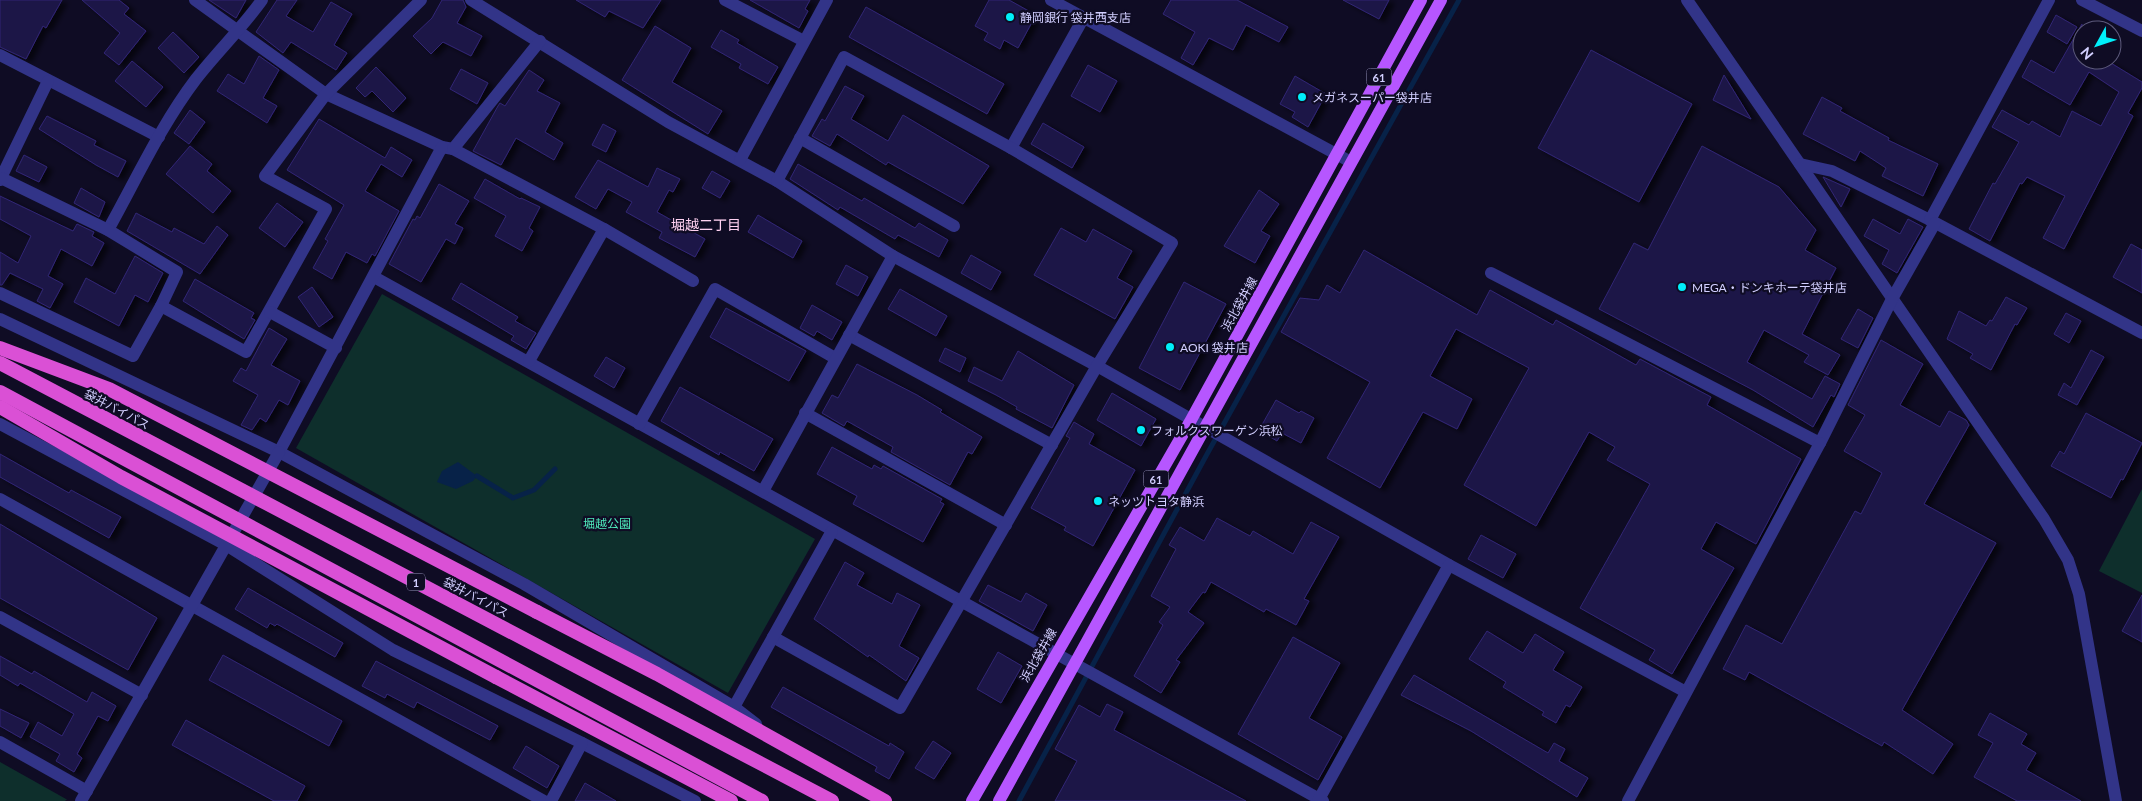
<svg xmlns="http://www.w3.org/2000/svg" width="2142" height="801" font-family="Lato,'Noto Sans JP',sans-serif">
	<defs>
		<filter id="shadow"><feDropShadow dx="5.5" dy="3" stdDeviation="2.5" flood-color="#0009"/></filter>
	</defs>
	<rect width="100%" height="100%" fill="#0f0c24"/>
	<g fill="#0e2f2c">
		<path d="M382 294 815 539 728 693 296 448Z"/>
		<path d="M2142 489V593L2099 571Z"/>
		<path d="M0 762 66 799H67L65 801H0Z"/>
	</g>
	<path fill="#072248" d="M458 462 477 476 473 481 456 489 437 482 442 471Z"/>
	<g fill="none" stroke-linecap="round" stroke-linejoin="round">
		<g stroke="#072248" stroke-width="5">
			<path d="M477 476 513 498 534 490 555 469"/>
			<path d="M1019 801 1206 456 1459 0"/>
		</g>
	</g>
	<g fill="#1d1647" stroke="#312675" filter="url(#shadow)">
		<path d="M0 0H62L46 28 43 26 26 59 0 47Z"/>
		<path d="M82 0H119L129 8 124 14 146 31 119 65 104 53 120 33Z"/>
		<path d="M209 0H246L236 18Z"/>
		<path d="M277 0H297L286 16 313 32 331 2 352 14 334 45 347 53 336 70 291 42 283 53 256 32Z"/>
		<path d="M442 0H463L466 7 457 23 482 36 471 56 443 42 431 54 413 36 432 18Z"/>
		<path d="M576 0H661L643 28 609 11 605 17Z"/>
		<path d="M750 0H810L805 9 808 11 799 28Z"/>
		<path d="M989 0H1009L1036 15 1018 48 1004 40 1000 49 984 40 988 33 975 26Z"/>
		<path d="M1171 0H1237L1288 27 1279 42 1246 25 1233 50 1209 38 1193 65 1181 58 1195 32 1163 14Z"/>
		<path d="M1343 0H1389L1379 19Z"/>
		<path d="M866 7 1004 84 987 114 849 37Z"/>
		<path d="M2056 15 2077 27 2067 44 2047 32Z"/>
		<path d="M2082 24V60H2106L2142 82V88L2128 113 2133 116 2064 249 2043 238 2065 196 2027 177 2022 184 2020 183 1990 241 1969 229 1993 183 1995 184 2019 142 1992 127 2002 110 2029 125 2032 121 2060 137 2072 111 2101 126 2119 92 2089 72 2070 105 2022 77 2031 60 2054 73Z"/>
		<path d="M655 26 691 48 672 82 722 111 708 134 622 80Z"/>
		<path d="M721 30 739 40 737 43 778 67 768 84 739 68 741 64 711 47Z"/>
		<path d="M173 32 199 57 184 73 158 48Z"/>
		<path d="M1591 50 1692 104 1639 202 1538 148Z"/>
		<path d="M259 56 279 70 263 98 277 106 267 123 217 91 228 74 244 84Z"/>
		<path d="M132 61 163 87 146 107 115 81Z"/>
		<path d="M1088 65 1117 81 1100 112 1071 96Z"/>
		<path d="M376 67 406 98 393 112 372 91 365 97 356 88Z"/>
		<path d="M461 69 488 83 477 104 450 89Z"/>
		<path d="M529 70 544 80 537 91 560 103 545 132 563 143 554 160 516 138 501 165 473 151 498 106 500 103 505 106Z"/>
		<path d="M1724 75 1751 119 1713 100Z"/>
		<path d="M1295 76 1326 94 1308 127 1292 117 1295 112 1280 104Z"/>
		<path d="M845 86 864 96 851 119 888 141 903 115 989 166 963 204 888 162 886 165 837 134 830 146 812 136 822 119 825 121Z"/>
		<path d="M1822 97 1842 108 1840 111 1889 138 1888 140 1938 164 1923 196 1882 176 1886 168 1860 151 1855 161 1803 134Z"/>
		<path d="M190 110 205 122 189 144 174 133Z"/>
		<path d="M47 116 96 141 94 145 126 161 118 177 96 165 39 129Z"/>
		<path d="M319 119 385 158 391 147 412 160 402 177 381 164 365 191 399 211 375 256 372 254 367 263 346 252 332 279 313 268 328 241 325 239 344 205 287 170Z"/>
		<path d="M1043 123 1084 147 1072 168 1031 144Z"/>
		<path d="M603 124 616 131 606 152 592 145Z"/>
		<path d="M190 146 212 164 207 171 231 191 213 213 166 174Z"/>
		<path d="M1702 146 1779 187 1816 230 1805 250 1836 268 1802 334 1840 355 1828 375 1804 362 1809 355 1764 330 1747 362 1812 399 1825 376 1840 384 1834 397 1831 395 1827 402 1813 427 1753 390 1599 309 1634 243 1648 250Z"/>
		<path d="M24 155 47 167 39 182 16 171Z"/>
		<path d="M598 160 648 187 657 168 680 179 673 192 669 190 657 212 705 239 695 257 659 238 662 232 626 212 632 202 608 189 596 209 575 197Z"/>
		<path d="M798 164 862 201 864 198 915 228 919 223 948 240 939 257 898 235 895 239 840 207 838 210 790 179Z"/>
		<path d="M712 171 730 181 720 198 702 188Z"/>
		<path d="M1823 177 1850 189 1841 207Z"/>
		<path d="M485 179 520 199 521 198 540 207 529 228 533 231 522 251 495 236 506 216 474 198Z"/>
		<path d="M439 184 469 201 455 224 463 228 455 244 446 239 421 282 389 264 413 219 415 220 417 216 420 218Z"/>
		<path d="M81 188 105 202 99 217 74 203Z"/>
		<path d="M1259 190 1279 204 1261 231 1270 236 1255 263 1224 246Z"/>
		<path d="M0 196 73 231 77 224 94 232 92 236 104 243 92 266 61 249 48 276 63 284 50 308 37 301 43 289 10 273 2 285H0V252L18 263 31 236 0 219Z"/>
		<path d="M277 203 303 222 285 247 259 228Z"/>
		<path d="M136 213 172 232 174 228 204 244 217 226 228 235 200 274 127 231Z"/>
		<path d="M758 215 802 241 793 258 748 232Z"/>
		<path d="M1873 219 1900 234 1908 219 1923 227 1897 273 1882 264 1889 250 1864 236Z"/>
		<path d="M1061 228 1086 242 1093 229 1132 251 1117 278 1133 287 1115 319 1034 275Z"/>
		<path d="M2131 244 2142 250V293L2113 277Z"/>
		<path d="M1364 250 1477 315 1490 290 1553 325 1556 320 1636 365 1640 359 1711 397 1707 405 1801 459 1756 544 1716 522 1701 549 1734 568 1672 674 1649 660 1655 650 1580 608 1650 484 1607 460 1615 447 1589 432 1536 526 1464 485 1529 368 1456 329 1430 376 1472 399 1457 429 1423 412 1380 488 1327 458 1370 382 1281 332 1300 298 1319 300 1327 285 1340 293Z"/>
		<path d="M971 255 1001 272 991 290 961 273Z"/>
		<path d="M135 256 163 273 148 302 135 295 119 326 74 302 86 278 115 294Z"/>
		<path d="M846 265 868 277 858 296 836 284Z"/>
		<path d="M195 279 254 313 251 318 255 320 244 339 183 301Z"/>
		<path d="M1184 282 1226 304 1180 390 1139 368Z"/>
		<path d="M461 283 518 317 515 321 536 333 526 349 511 340 514 336 452 299Z"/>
		<path d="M312 287 333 317 319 327 298 297Z"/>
		<path d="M900 289 947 316 936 336 888 309Z"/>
		<path d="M2006 297 2027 308 2017 325 2015 324 1991 370 1970 358 1973 354 1947 339 1959 311 1986 326 1990 320 1992 321Z"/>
		<path d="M812 305 842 322 832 340 817 331 814 336 800 328Z"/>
		<path d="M726 308 806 351 789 381 710 337Z"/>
		<path d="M1858 309 1873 318 1858 348 1841 339Z"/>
		<path d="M2066 313 2081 321 2069 343 2054 334Z"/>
		<path d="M269 328 287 339 271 365 300 381 288 405 279 400 266 422 260 418 252 430 241 425 258 395 233 381 241 368 246 371Z"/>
		<path d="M1881 340 1923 364 1900 405 1940 427 1949 411 1966 420 1969 425 1924 504 1996 543 1902 710 1953 744 1933 774 1884 742 1882 746 1749 672 1745 680 1723 669 1746 625 1782 644 1855 511 1861 514 1882 473 1844 451 1865 415 1848 405Z"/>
		<path d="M945 348 966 358 960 372 939 361Z"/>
		<path d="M2091 350 2104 357 2077 405 2058 395 2064 383 2071 388Z"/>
		<path d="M1018 351 1074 385 1052 428 1016 409 1017 407 996 395 968 381 974 367 1002 381Z"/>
		<path d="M606 357 625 368 614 388 594 376Z"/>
		<path d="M857 364 917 395 942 410 940 412 982 437 972 454 968 452 950 485 891 452 893 447 847 421 844 426 822 413 832 395 838 398Z"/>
		<path d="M680 387 773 439 754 471 720 452 719 455 661 421Z"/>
		<path d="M1112 393 1156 419 1141 446 1097 420Z"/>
		<path d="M1276 400 1299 413 1301 411 1314 418 1301 443 1282 433 1277 441 1259 430Z"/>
		<path d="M2086 413 2142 443 2123 480 2121 479 2111 498 2051 466 2060 451 2064 454Z"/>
		<path d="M1074 422 1094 434 1089 444 1135 470 1093 546 1064 530 1066 527 1031 508 1070 438 1066 436Z"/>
		<path d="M832 447 872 469 874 465 881 469 883 466 942 499 940 502 944 504 923 542 853 504 857 496 817 474Z"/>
		<path d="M0 454 69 493 71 490 121 517 109 538 0 477Z"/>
		<path d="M1217 518 1250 536 1253 531 1293 554 1311 522 1339 537 1304 599 1309 601 1296 625 1266 609 1264 612 1211 582 1205 593 1203 592 1188 612 1204 623 1176 660 1180 662 1161 693 1134 676 1163 625 1159 622 1170 607 1151 596 1176 549 1169 545 1180 527 1204 541Z"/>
		<path d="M0 524 157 618 128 670 0 598Z"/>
		<path d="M1481 535 1516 554 1503 578 1468 559Z"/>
		<path d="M845 562 864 573 857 585 892 604 897 593 920 605 899 646 919 658 906 681 869 655 868 657 814 619Z"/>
		<path d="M988 585 1021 602 1026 593 1047 605 1033 631 979 601Z"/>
		<path d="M248 588 343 643 335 657 277 624 275 626 270 623 267 628 235 609Z"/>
		<path d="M2142 595V642L2122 631Z"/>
		<path d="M1487 631 1523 653 1535 634 1564 652 1553 670 1582 687 1570 707 1566 705 1556 723 1542 715 1544 712 1503 687 1506 682 1469 659Z"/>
		<path d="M1293 637 1340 663 1309 718 1342 737 1318 780 1238 734Z"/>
		<path d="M998 652 1022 666 1001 703 977 689Z"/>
		<path d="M223 655 342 721 329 746 209 680Z"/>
		<path d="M0 656 32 674 34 671 87 702 92 692 116 706 108 721 98 716 77 754 82 758 74 772 56 761 60 754 30 737 38 722 62 736 74 714 20 683 18 686 0 675Z"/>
		<path d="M376 661 498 726 490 740 417 702 414 708 387 694 385 698 362 686Z"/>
		<path d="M1414 675 1548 753 1554 743 1565 749 1559 761 1588 778 1577 797 1471 731 1401 695Z"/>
		<path d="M783 687 889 746 890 743 904 752 889 779 875 771 877 767 771 707Z"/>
		<path d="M1107 704 1123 712 1114 730 1246 801H1055L1077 761 1055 749 1079 705 1100 717Z"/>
		<path d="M0 709 29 723 21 738 0 726Z"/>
		<path d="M1990 713 2027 734 2021 744 2036 753 2026 770 2081 801H2017L1974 777 1993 743 1978 735Z"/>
		<path d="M186 720 305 786 297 801H274L172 745Z"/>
		<path d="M933 741 951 753 934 779 915 768Z"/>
		<path d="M526 746 559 766 547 788 513 768Z"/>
		<path d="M585 783 616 801H575Z"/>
	</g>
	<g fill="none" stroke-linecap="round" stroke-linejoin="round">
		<g stroke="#323488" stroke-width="12">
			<path d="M195 0 326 94 442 147 453 149 604 229 693 281"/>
			<path d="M471 0 668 122 777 181 893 256 1097 366 1449 565 1686 692"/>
			<path d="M725 0 804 41"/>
			<path d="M1687 0 2044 519 2068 560 2079 594 2116 801"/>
			<path d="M2082 0 2142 31"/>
			<path d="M0 55 159 137"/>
			<path d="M800 138 954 226"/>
			<path d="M1011 148 1084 17"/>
			<path d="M453 149 540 41"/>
			<path d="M740 160 827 0"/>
			<path d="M1800 164 1832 171 1930 220 2142 333"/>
			<path d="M0 180 48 81"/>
			<path d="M1930 220 2049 0"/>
			<path d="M108 230C136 180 161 125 196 79 217 52 242 28 262 0"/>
			<path d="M1491 273 1820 443 1892 299 1935 223"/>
			<path d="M374 277 1323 801"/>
			<path d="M0 293 133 356 161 306 177 272 108 230 1 178"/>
			<path d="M161 306 246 352 326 209 265 176 326 94 421 0"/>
			<path d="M270 312 336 348"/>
			<path d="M0 319 279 452 524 584 734 707 756 724"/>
			<path d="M849 335 1052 445"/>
			<path d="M529 361 604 229"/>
			<path d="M805 413 1006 525"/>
			<path d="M0 424 226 545 393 650 582 743 695 801"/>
			<path d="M639 424 715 289 835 358"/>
			<path d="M279 452 442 147"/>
			<path d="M763 491 893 256"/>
			<path d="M0 499 544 801"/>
			<path d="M0 617 142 695"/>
			<path d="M773 637 900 708 1097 366 1172 243 1011 148 844 57 777 181"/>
			<path d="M734 707 832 531"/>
			<path d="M0 742 87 791"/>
			<path d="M551 801 582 743"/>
			<path d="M1318 801 1449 565"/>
		</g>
		<g stroke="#323488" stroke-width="12">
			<path d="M1051 0 1351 162"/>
			<path d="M81 801 279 452"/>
			<path d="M1628 801 1820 443"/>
		</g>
		<g stroke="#b656ff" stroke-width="12">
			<path d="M972 801 1191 420 1421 0"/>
			<path d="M999 801 1441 0"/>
		</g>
		<g stroke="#da50d5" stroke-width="14">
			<path d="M537 612 657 674 885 801"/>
			<path d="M496 677 731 801"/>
		</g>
		<g stroke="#da50d5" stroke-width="14">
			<path d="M0 348 109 389 537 612"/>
			<path d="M0 363 832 801"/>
			<path d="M0 392 762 801"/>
			<path d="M0 407 121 477 496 677"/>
		</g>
	</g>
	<g fill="#00effa" stroke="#0f0c24" stroke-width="2">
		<circle cx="1010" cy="17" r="5"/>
		<circle cx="1302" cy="97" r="5"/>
		<circle cx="1682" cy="287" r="5"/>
		<circle cx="1170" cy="347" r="5"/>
		<circle cx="1141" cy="430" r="5"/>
		<circle cx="1098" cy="501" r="5"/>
	</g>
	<g text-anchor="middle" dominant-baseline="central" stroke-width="4.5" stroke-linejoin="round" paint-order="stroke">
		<g fill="#0f0c24" stroke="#9894bd" stroke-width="1">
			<rect x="1366.5" y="68.5" width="25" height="17" rx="4"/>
			<rect x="1143.5" y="470.5" width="25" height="17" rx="4"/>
			<rect x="407" y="573.5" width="18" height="17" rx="4"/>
		</g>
		<g font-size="11" font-weight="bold" fill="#d2cfff">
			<text x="1379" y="77">61</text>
			<text x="1156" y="479">61</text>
			<text x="416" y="582">1</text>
		</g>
		<g font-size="12" fill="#d2cfff" stroke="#0f0c24" text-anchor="start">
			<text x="1020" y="17">静岡銀行 袋井西支店</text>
			<text x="1312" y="97">メガネスーパー袋井店</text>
			<text x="1692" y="287">MEGA・ドンキホーテ袋井店</text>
			<text x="1180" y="347">AOKI 袋井店</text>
			<text x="1151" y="430">フォルクスワーゲン浜松</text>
			<text x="1108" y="501">ネッツトヨタ静浜</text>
		</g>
		<g font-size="12" fill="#d2cfff" stroke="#0f0c24">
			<text transform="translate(1239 304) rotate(-61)">浜北袋井線</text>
			<text transform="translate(117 409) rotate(28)">袋井バイパス</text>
			<text transform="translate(476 597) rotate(28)">袋井バイパス</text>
			<text transform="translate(1038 655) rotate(-60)">浜北袋井線</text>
		</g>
		<g font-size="12" fill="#4feabb" stroke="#0f0c24">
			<text x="607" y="523">堀越公園</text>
		</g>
		<g font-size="14" fill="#ffd1f1" stroke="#0f0c24">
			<text x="706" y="224">堀越二丁目</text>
		</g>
	</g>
	<g transform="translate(2097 45) rotate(230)"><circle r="24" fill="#0f0c24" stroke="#5d5a7c"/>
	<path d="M0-4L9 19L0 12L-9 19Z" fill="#00effa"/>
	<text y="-8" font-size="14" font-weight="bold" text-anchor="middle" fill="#d2cfff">N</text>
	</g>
</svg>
